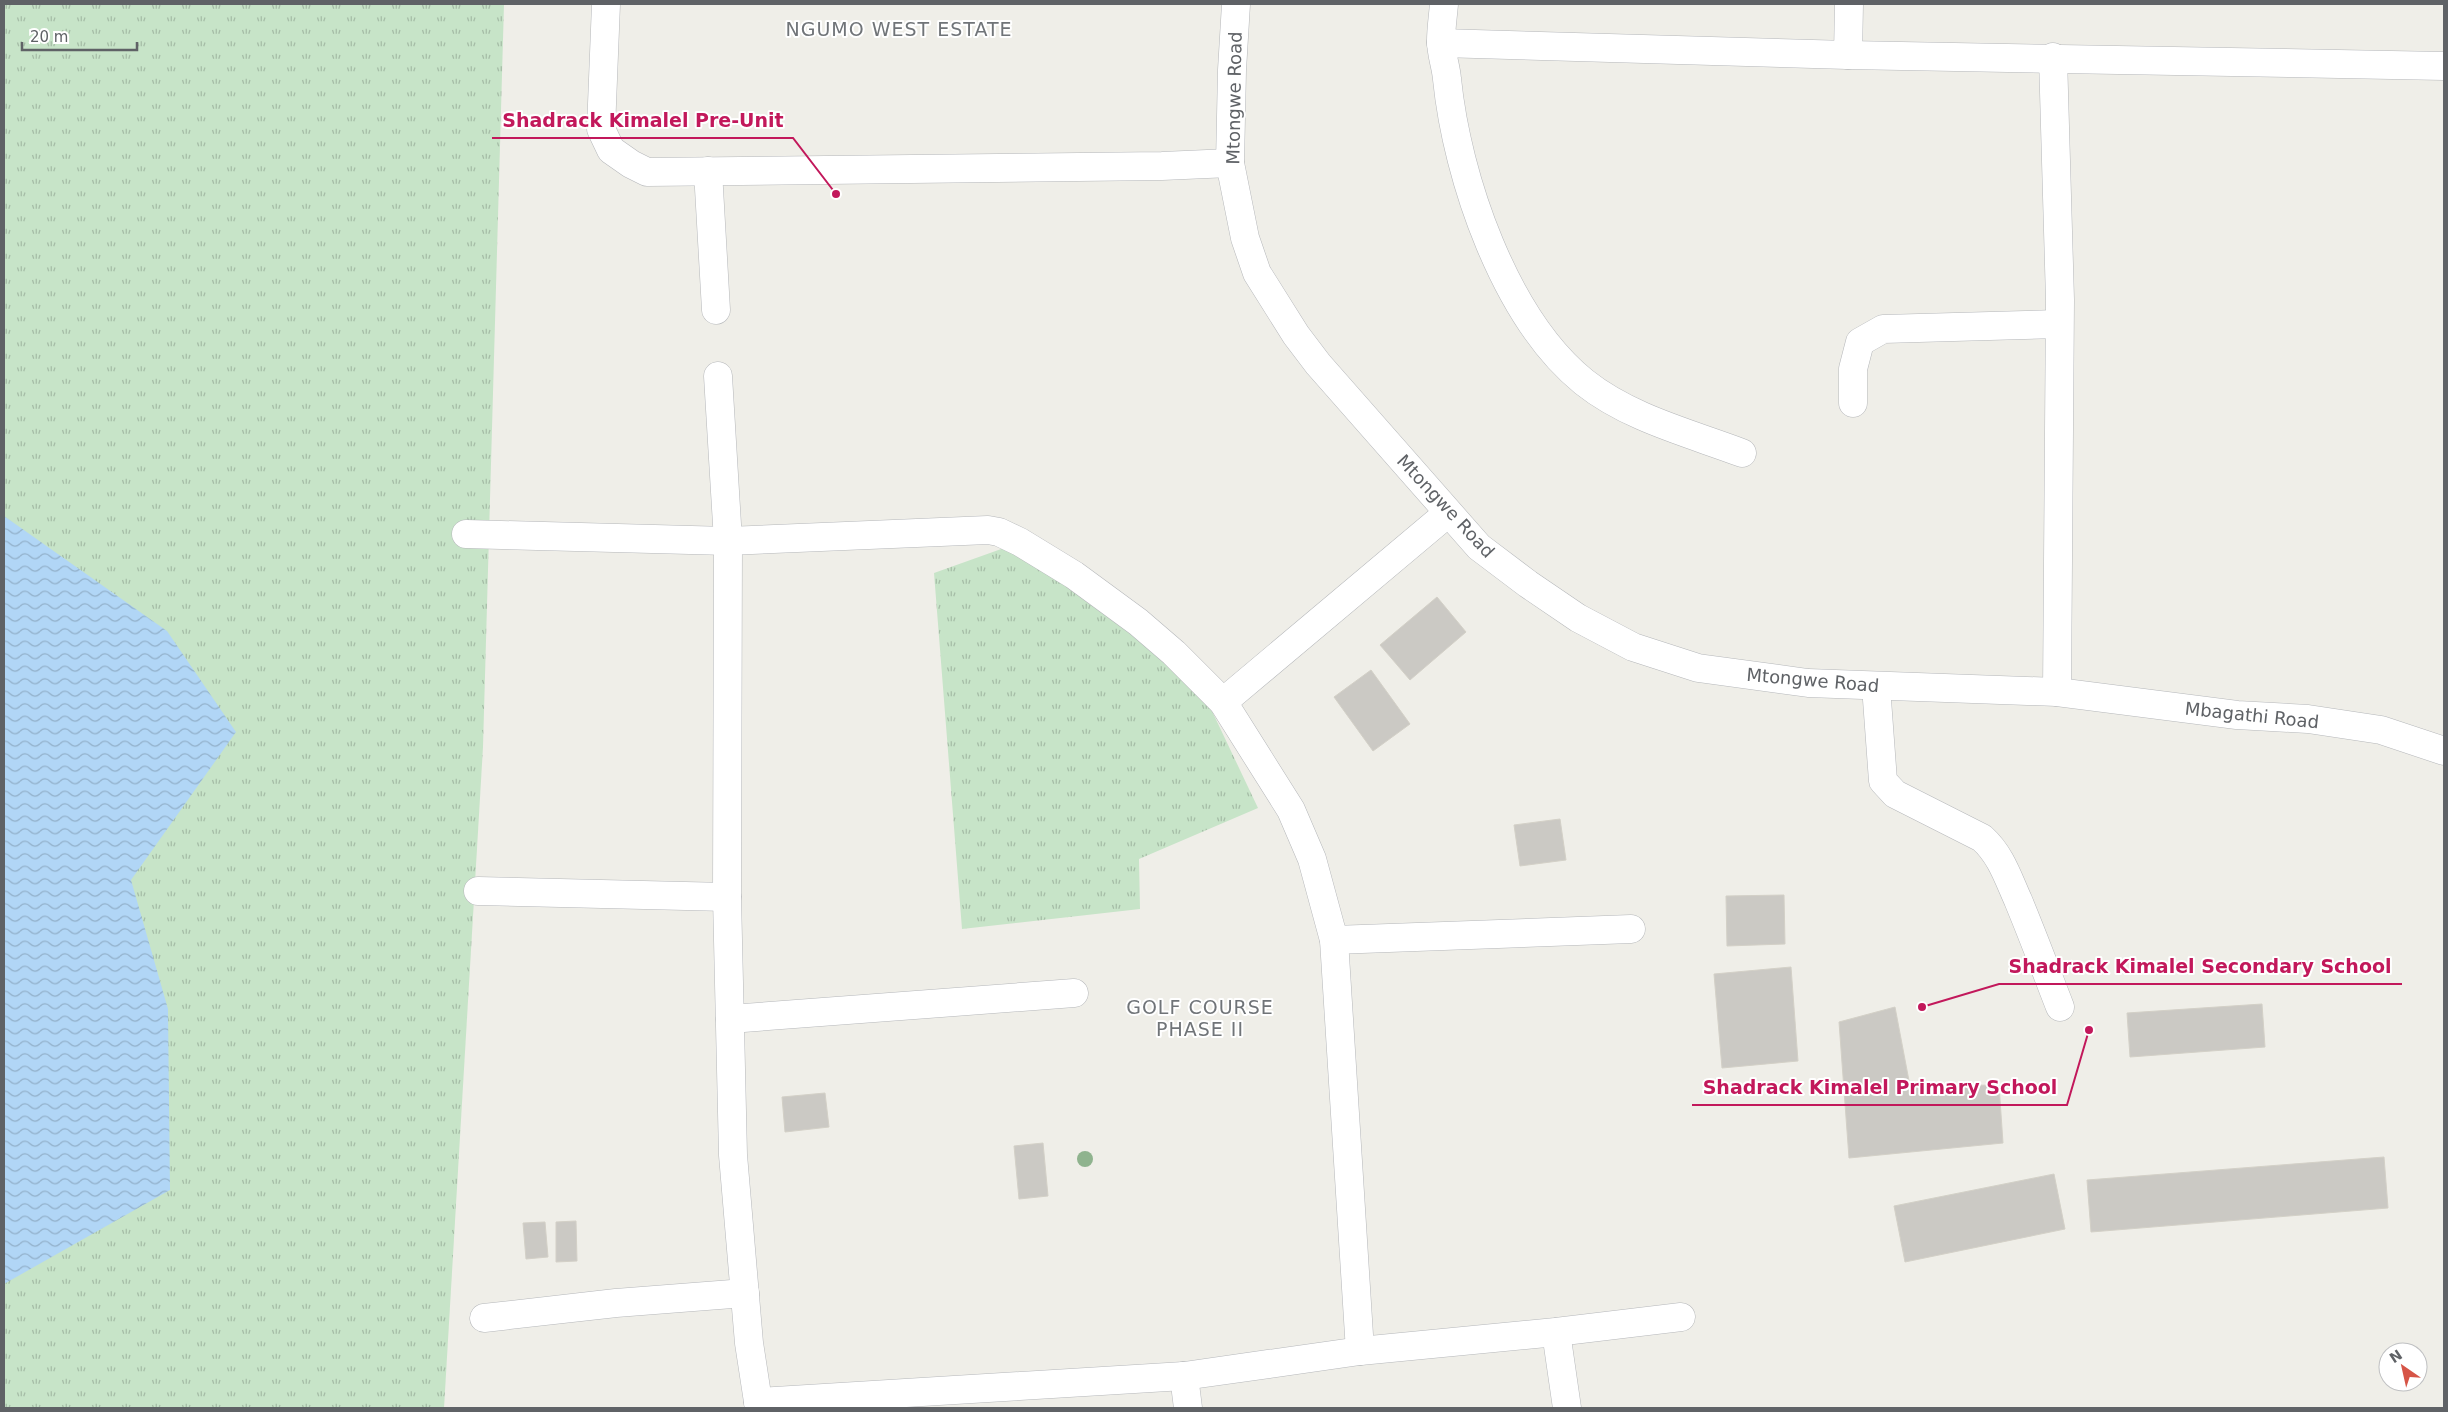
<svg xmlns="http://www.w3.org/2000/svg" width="2448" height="1412" font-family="'DejaVu Sans',sans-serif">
	<defs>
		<pattern id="grass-tufts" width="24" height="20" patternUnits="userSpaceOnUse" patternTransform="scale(1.25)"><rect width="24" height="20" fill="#c7e4c8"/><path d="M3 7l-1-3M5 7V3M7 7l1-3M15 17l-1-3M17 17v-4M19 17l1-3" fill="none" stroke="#a5bca6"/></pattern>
		<pattern id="water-waves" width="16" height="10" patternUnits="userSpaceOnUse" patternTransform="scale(1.25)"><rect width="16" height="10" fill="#b1d6f6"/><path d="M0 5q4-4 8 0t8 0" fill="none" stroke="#93b1cb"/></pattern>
	</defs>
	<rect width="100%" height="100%" fill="#efeee8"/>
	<g fill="url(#grass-tufts)">
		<path d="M4 4H504L483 747 444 1408H4Z"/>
		<path d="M1018 543 1193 671 1258 808 1139 859 1140 909 962 929 934 573Z"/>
	</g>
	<path fill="url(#water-waves)" d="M4 516 167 631 236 732 131 880 168 1009 170 1190 4 1284Z"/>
	<g fill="#cbc9c4" stroke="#d3d0c7">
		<path d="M1437 597 1466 632 1410 680 1380 645Z"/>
		<path d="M1371 670 1410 724 1373 751 1334 697Z"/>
		<path d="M1560 819 1566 860 1520 866 1514 825Z"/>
		<path d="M1784 895 1785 944 1727 946 1726 896Z"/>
		<path d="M1791 967 1798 1061 1722 1068 1714 974Z"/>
		<path d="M2262 1004 2265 1047 2130 1057 2127 1013Z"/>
		<path d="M1895 1007 1910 1086 1999 1085 2003 1143 1849 1158 1839 1022Z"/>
		<path d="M825 1093 829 1127 785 1132 782 1097Z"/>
		<path d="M1043 1143 1048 1196 1019 1199 1014 1146Z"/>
		<path d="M2384 1157 2388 1208 2091 1232 2087 1180Z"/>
		<path d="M2054 1174 2065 1229 1905 1262 1894 1206Z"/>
		<path d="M576 1221 577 1261 556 1262V1222Z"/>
		<path d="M545 1222 548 1257 526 1259 523 1223Z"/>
	</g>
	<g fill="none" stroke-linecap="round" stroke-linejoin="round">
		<g stroke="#b5b7ba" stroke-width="29">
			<g id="minor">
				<path d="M606 4 601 129 611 150 631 164 647 172 1162 166 1230 163"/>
				<path d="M1236 4 1232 70 1230 163 1245 238 1257 273 1296 335 1318 364 1479 547 1528 584 1578 618 1633 647 1698 668 1808 683 2057 692 2237 715 2308 719 2381 730 2444 751"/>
				<path d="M1444 4C1443 16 1441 29 1441 41 1441 54 1446 66 1447 79 1457 178 1505 318 1584 382 1629 418 1689 433 1742 453"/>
				<path d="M1441 43 1848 55 2444 66"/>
				<path d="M1848 55 1849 4"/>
				<path d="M2053 57 2060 300 2057 692"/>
				<path d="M708 171 716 310"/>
				<path d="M718 376 728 541 727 897 733 1155 749 1343 759 1408"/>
				<path d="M1853 403V369L1860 342 1883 329 2059 324"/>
				<path d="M466 534 728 541 988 530 999 532 1020 542 1074 575 1138 622 1174 653 1223 702 1291 810 1312 859 1334 940 1360 1351"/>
				<path d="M1876 686 1883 781 1895 794 1982 838C2001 855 2008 878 2018 900 2033 936 2046 971 2060 1007"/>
				<path d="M1223 702 1448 513"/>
				<path d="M478 891 727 897"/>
				<path d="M1334 940 1631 929"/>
				<path d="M730 1019 1074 993"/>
				<path d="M484 1318 616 1303 745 1293"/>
				<path d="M1556 1332 1567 1408"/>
				<path d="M1184 1376 1188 1408"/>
				<path d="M758 1402 1184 1376 1360 1351 1556 1332 1681 1317"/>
			</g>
		</g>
		<use href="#minor" stroke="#fff" stroke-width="28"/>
	</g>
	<circle fill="#8fb38e" cx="1085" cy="1159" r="8"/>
	<g text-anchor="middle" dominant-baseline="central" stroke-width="4" stroke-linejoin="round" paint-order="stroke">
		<g font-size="18" fill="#5f6266" stroke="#fff">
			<text transform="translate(1234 98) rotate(-89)">Mtongwe Road</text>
			<text transform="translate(1446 506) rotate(47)">Mtongwe Road</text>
			<text transform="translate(1813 680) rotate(5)">Mtongwe Road</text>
			<text transform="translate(2252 715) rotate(6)">Mbagathi Road</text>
		</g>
		<g font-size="19" letter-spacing="1" fill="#707478" stroke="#fff">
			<text x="899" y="29">NGUMO WEST ESTATE</text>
			<text x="1200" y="1007">GOLF COURSE<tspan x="1200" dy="22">PHASE II</tspan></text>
		</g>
	</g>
	<path fill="none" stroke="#c2185b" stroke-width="2" d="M836 194L793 138H492M1922 1007L1999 984H2402M2089 1030L2067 1105H1692"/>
	<g fill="#c2185b" stroke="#fff" stroke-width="2">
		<circle cx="836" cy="194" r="5"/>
		<circle cx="1922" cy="1007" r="5"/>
		<circle cx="2089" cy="1030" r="5"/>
	</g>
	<g font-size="19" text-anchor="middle" font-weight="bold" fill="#c2185b" stroke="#fff" stroke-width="4" stroke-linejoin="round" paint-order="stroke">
		<text x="643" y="127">Shadrack Kimalel Pre-Unit</text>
		<text x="2200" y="973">Shadrack Kimalel Secondary School</text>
		<text x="1880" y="1094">Shadrack Kimalel Primary School</text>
	</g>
	<rect width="2448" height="1412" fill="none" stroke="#5f6266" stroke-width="10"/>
	<g transform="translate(2403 1367) rotate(326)"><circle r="24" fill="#ffffff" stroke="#bfc0c2"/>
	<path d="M0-4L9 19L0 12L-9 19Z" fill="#d65547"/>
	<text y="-8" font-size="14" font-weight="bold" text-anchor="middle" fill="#5f6266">N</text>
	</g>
	<path d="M22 42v8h115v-8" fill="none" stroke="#5f6266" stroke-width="2.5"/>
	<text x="30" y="42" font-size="15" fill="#5f6266" stroke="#ffffff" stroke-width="4" paint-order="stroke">20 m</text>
</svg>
